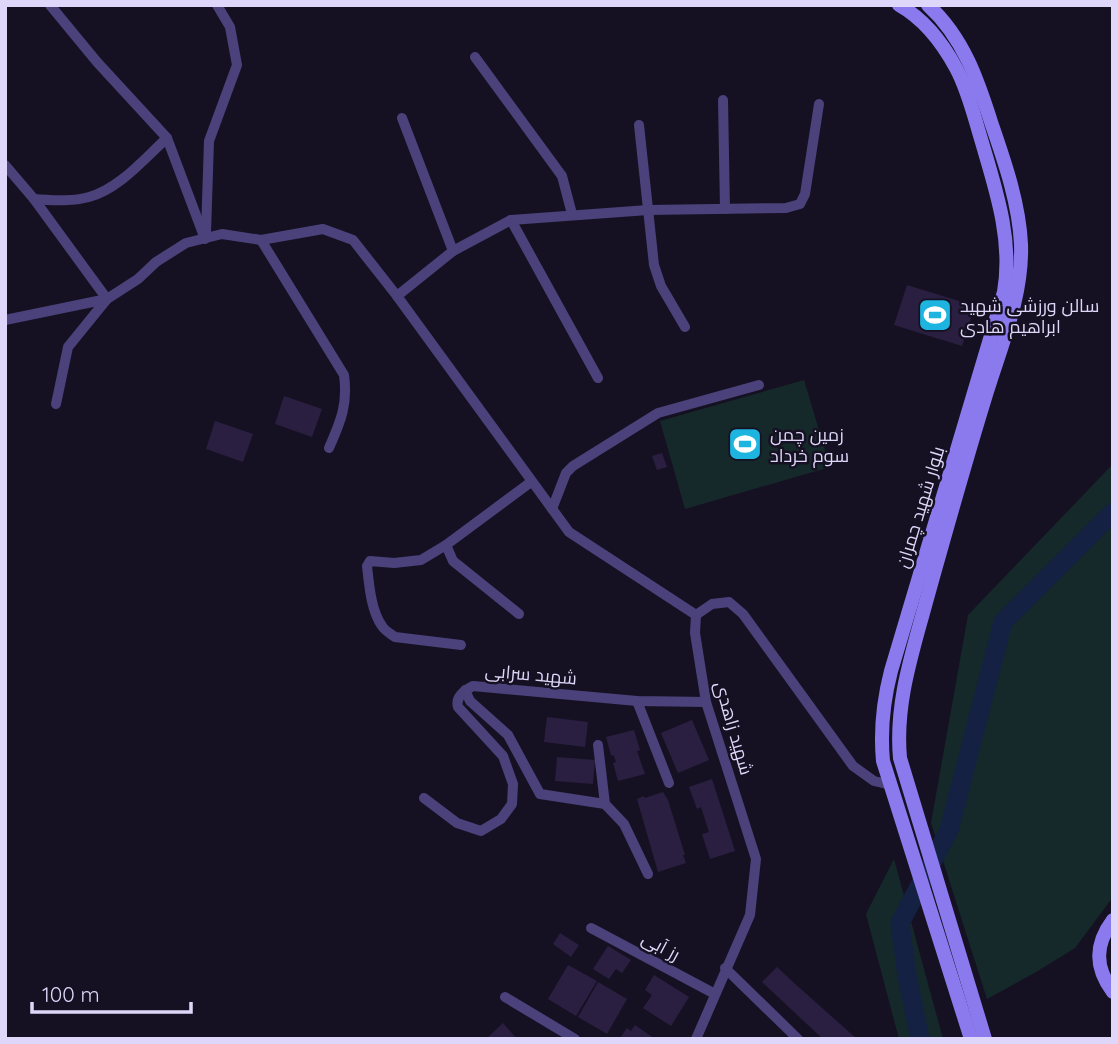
<svg xmlns="http://www.w3.org/2000/svg" width="1118" height="1044" font-family="Quicksand,Cairo,sans-serif">
	<rect width="100%" height="100%" fill="#161122"/>
	<g fill="#15292b">
		<path d="M804 380 830 467 685 509 660 421Z"/>
		<path d="M1113 464V897L1075 948 1036 972 987 999 931 823 968 615Z"/>
		<path d="M894 859 943 1039H899L866 914Z"/>
	</g>
	<g fill="none" stroke-linecap="round" stroke-linejoin="round">
		<path stroke="#142143" stroke-width="19" d="M920 1039 907 976 900 923 949 830 1003 622 1113 512"/>
	</g>
	<g fill="#2a1f40">
		<path d="M907 285 975 306 962 346 894 325Z"/>
		<path d="M284 396 322 409 312 437 275 424Z"/>
		<path d="M215 421 253 434 243 462 206 449Z"/>
		<path d="M662 453 667 467 657 470 652 456Z"/>
		<path d="M547 717 588 722 585 747 544 742Z"/>
		<path d="M692 720 709 760 678 773 661 733Z"/>
		<path d="M634 730 640 750 637 751 645 774 618 781 613 763 616 762 614 756 611 755 606 737Z"/>
		<path d="M557 757 595 760 593 784 555 781Z"/>
		<path d="M712 779 735 851 710 859 702 834 709 832 701 807 697 809 689 787Z"/>
		<path d="M663 792 668 800 685 855H683L686 863 658 872 637 799 644 796 645 798Z"/>
		<path d="M560 933 579 945 571 957 553 944Z"/>
		<path d="M608 946 631 960 622 973 616 969 609 979 593 969Z"/>
		<path d="M568 965 597 981 576 1016 548 999Z"/>
		<path d="M777 967 794 983 857 1039H823L762 982Z"/>
		<path d="M654 975 689 997 671 1026 643 1008 652 995 645 990Z"/>
		<path d="M598 982 627 999 607 1034 578 1017Z"/>
		<path d="M503 1023 517 1039H486Z"/>
		<path d="M635 1025 655 1039 620 1038 627 1028 631 1031Z"/>
	</g>
	<g fill="none" stroke-linecap="round" stroke-linejoin="round">
		<g stroke="#4b427b" stroke-width="10">
			<path d="M50 5 97 62 167 138 205 239"/>
			<path d="M475 57 562 176 572 214"/>
			<path d="M723 100 725 209"/>
			<path d="M402 118 453 251"/>
			<path d="M639 125 654 265 661 286 685 327"/>
			<path d="M5 165 34 199 107 299 138 279 156 262 186 243 222 234 261 240 323 229 353 240 397 296 569 532 696 615"/>
			<path d="M34 199C52 200 71 202 89 197 119 189 144 159 167 138"/>
			<path d="M511 220 598 378"/>
			<path d="M206 232 209 141 237 65 230 27 217 5"/>
			<path d="M261 240 344 375C348 404 341 421 329 448"/>
			<path d="M397 296 453 251 511 220 648 210 786 208 800 204 805 194 819 104"/>
			<path d="M5 320 107 299"/>
			<path d="M56 404 68 347 107 299"/>
			<path d="M552 509 566 473 573 466 658 413 759 385"/>
			<path d="M446 545 453 561 519 614"/>
			<path d="M461 645 395 637C391 634 385 631 382 626 371 611 369 584 367 566L370 561 394 563 421 560 446 545 531 482"/>
			<path d="M465 690 470 701 508 735 540 794 605 804 624 824 648 874"/>
			<path d="M637 701 669 783"/>
			<path d="M598 745 605 804"/>
			<path d="M424 798 457 823 481 831 501 819 512 804 513 784 503 756 458 707C455 697 465 690 473 686L637 701 706 702"/>
			<path d="M591 928 715 994"/>
			<path d="M725 968 798 1039"/>
			<path d="M505 997 575 1039"/>
			<path d="M696 1039 750 915 756 859 706 702 695 633 696 615 712 604 729 602 743 614 853 766 874 781 891 785"/>
		</g>
		<g stroke="#8b7aee" stroke-width="14">
			<path d="M899 5C924 19 943 44 956 68 968 90 974 116 981 139 996 190 1013 240 1004 292L891 671C883 702 880 729 883 761L971 1039"/>
			<path d="M928 5C964 38 978 81 992 125 1005 163 1019 203 1021 244 1023 297 1000 348 985 398 964 466 945 534 926 602 912 654 895 704 900 758L985 1039"/>
			<path d="M1113 920C1095 944 1094 967 1113 992"/>
		</g>
	</g>
	<defs>
		<g id="stadium-square" transform="scale(1.75)"><rect x="-9" y="-9" width="18" height="18" rx="4" fill="#1db5e0" stroke="#161122"/><path d="M0-5a6.5 5 0 1 0 0 10a6.5 5 0 1 0 0-10ZM-3.5-1.8h7v3.6h-7Z" fill="#fff"/></g>
	</defs>
	<g fill-rule="evenodd">
		<use href="#stadium-square" x="935" y="315"/>
		<use href="#stadium-square" x="745" y="444"/>
	</g>
	<g text-anchor="middle" dominant-baseline="central" stroke-width="5" stroke-linejoin="round" paint-order="stroke">
		<g font-size="18" fill="#dfd7fa" stroke="#161122" text-anchor="start">
			<text x="960" y="305">سالن ورزشی شهید<tspan x="960" dy="21">ابراهیم هادی</tspan></text>
			<text x="770" y="434">زمین چمن<tspan x="770" dy="21">سوم خرداد</tspan></text>
		</g>
		<g font-size="18" fill="#dfd7fa" stroke="#161122">
			<text transform="translate(920 507) rotate(-73)">بلوار شهید چمران</text>
			<text transform="translate(531 674) rotate(5)">شهید سرابی</text>
			<text transform="translate(734 728) rotate(74)">شهید زاهدی</text>
			<text transform="translate(661 946) rotate(28)">رز آبی</text>
		</g>
	</g>
	<rect width="1118" height="1044" fill="none" stroke="#dfd7fa" stroke-width="14"/>
	<path d="M32 1002v10h159v-10" fill="none" stroke="#dfd7fa" stroke-width="3.5"/>
	<text x="42" y="1002" font-size="21" fill="#dfd7fa" stroke="#161122" stroke-width="5" paint-order="stroke">100 m</text>
</svg>
